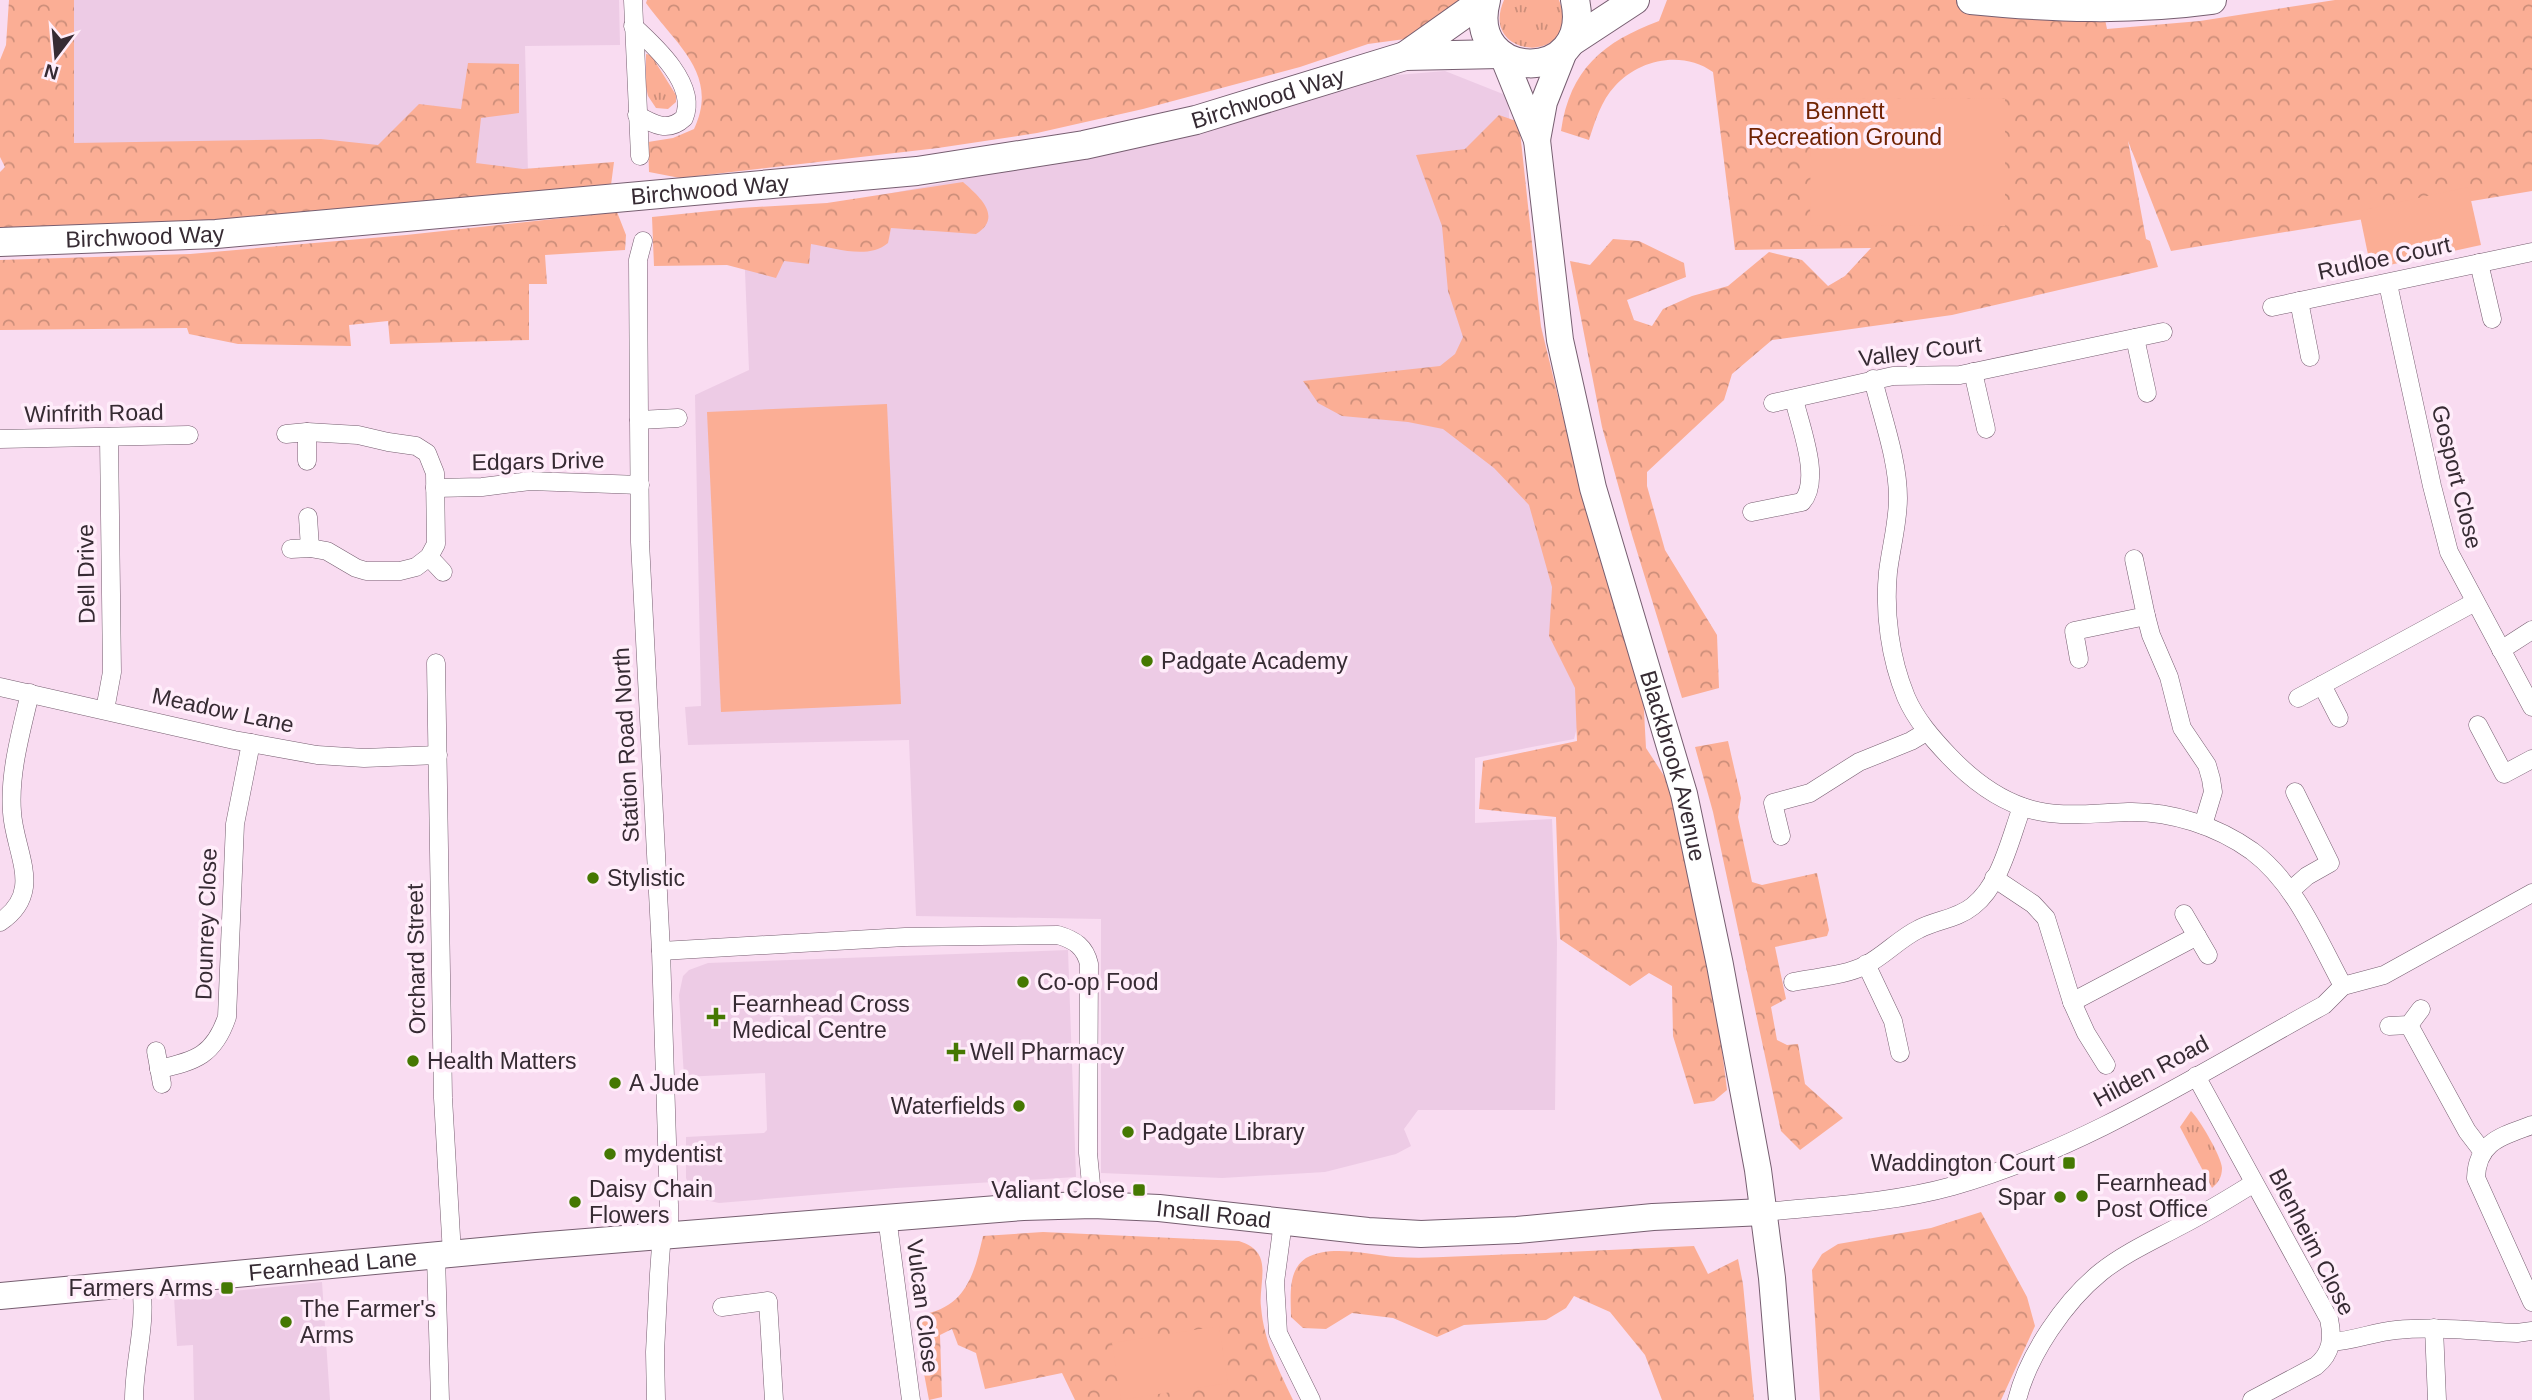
<svg xmlns="http://www.w3.org/2000/svg" width="2532" height="1400" font-family="Arial,sans-serif">
	<defs>
		<pattern id="grass-tufts" width="24" height="20" patternUnits="userSpaceOnUse" patternTransform="scale(1.75)"><rect width="24" height="20" fill="#fbae95"/><path d="M3 7l-1-3M5 7V3M7 7l1-3M15 17l-1-3M17 17v-4M19 17l1-3" fill="none" stroke="#cc8e7a"/></pattern>
		<pattern id="forest-crowns" width="20" height="18" patternUnits="userSpaceOnUse" patternTransform="scale(1.75)"><rect width="20" height="18" fill="#fbae95"/><path d="M2 6a3 3 0 1 1 6 0M12 15a3 3 0 1 1 6 0" fill="none" stroke="#cc8e7a"/></pattern>
	</defs>
	<rect width="100%" height="100%" fill="#f9dcf1"/>
	<g fill="#edcbe5">
		<path d="M70 0H619L620 45 525 46 528 174 67 154Z"/>
		<path d="M1445 71 1508 96 1514 207 1607 615 1574 739 1475 758V823L1552 819 1557 943 1555 1110H1418L1404 1129 1411 1146 1396 1154 1325 1172 1222 1178 1101 1173V919L916 916 909 740 688 745 685 707 701 706 695 395 749 370 743 222 1077 157 1385 76Z"/>
		<path d="M1068 950 1076 1177 896 1188 719 1203 705 1200 692 1192 686 1178V1137L764 1133 767 1130 765 1073 684 1077 679 995 683 976 689 970 708 963Z"/>
		<path d="M322 1282 330 1400H194L193 1345 177 1346 174 1297Z"/>
	</g>
	<g fill="url(#grass-tufts)">
		<path d="M1504 0H1559C1584 66 1477 61 1504 0Z"/>
		<path d="M646 54 651 55 676 95V102L668 109 656 108 648 96 646 87Z"/>
		<path d="M2191 1111C2200 1120 2221 1156 2222 1168 2222 1177 2218 1183 2212 1188L2180 1127Z"/>
	</g>
	<g fill="url(#forest-crowns)">
		<path d="M9 0H74V143L321 139 378 145 419 104 461 109 468 63 519 64V113L481 118 476 163 523 169 614 162 611 185 294 221 0 237V172L5 167 0 157V60L6 45Z"/>
		<path d="M647 0H1465L1405 39 1368 44 1300 67 1143 109 1037 133 938 148 680 178 649 172 648 142 673 138 694 129C720 74 675 44 646 3Z"/>
		<path d="M1667 0H2101L2107 29 2200 21 2335 0H2532V191L2171 251 2128 141 2146 239 2150 241 2158 267 1952 315 1772 340 1732 374 1724 400 1647 472V486L1665 550 1717 635 1719 688 1682 698 1632 535 1602 427 1570 261 1590 265 1613 239 1639 241 1684 263 1686 277 1627 300 1634 320 1652 326 1663 309 1692 296 1728 286 1769 252 1802 260 1828 286 1845 276 1871 248 1735 250 1713 72C1683 50 1639 59 1615 86 1601 101 1595 121 1589 140L1561 131C1570 69 1603 42 1659 21Z"/>
		<path d="M1499 115 1519 122 1541 327 1583 498 1643 693 1646 748 1670 785 1713 978 1727 1090 1714 1101 1694 1104 1673 1036 1672 986 1649 973 1630 986 1560 939 1556 817 1479 809 1483 761 1577 741 1575 688 1549 636 1552 587 1529 505 1494 468 1443 429 1408 422 1342 416 1318 403 1303 381 1440 366 1455 354 1463 337 1448 291 1442 226 1416 155 1465 149Z"/>
		<path d="M963 182C980 197 1003 217 976 234L891 228 888 243C868 260 835 248 811 244L809 264 784 261 776 278 727 265 654 266 652 217 740 208 827 203Z"/>
		<path d="M617 212 626 235 625 250 545 255 547 284H529V340L390 344 388 321 349 325 351 346 238 344 189 334 187 328 0 330V260L190 254 406 235Z"/>
		<path d="M1728 741 1741 798 1738 817 1752 882 1762 885 1817 873 1829 930 1827 936 1775 947 1786 999 1771 1007 1777 1040 1787 1045 1798 1044 1805 1084 1843 1118 1800 1150 1781 1131 1713 812 1695 747Z"/>
		<path d="M1981 1212 2027 1297 2035 1326 2001 1400H1820L1812 1270 1822 1254 1838 1244 1931 1228Z"/>
		<path d="M1043 1232 1239 1241C1248 1244 1256 1248 1260 1257 1266 1271 1259 1291 1261 1307 1264 1341 1278 1369 1293 1400H1075L1062 1373 985 1389 976 1353 958 1345 952 1329 940 1335 942 1397 929 1400 915 1326 920 1315C965 1308 974 1276 983 1236Z"/>
		<path d="M1694 1246 1708 1274 1738 1259 1743 1284 1754 1400H1662L1645 1355 1610 1312 1574 1296 1566 1308 1546 1320 1464 1325 1437 1337 1393 1318 1352 1313 1326 1329 1303 1328 1291 1317C1291 1298 1287 1270 1306 1258 1331 1244 1369 1255 1396 1257 1427 1259 1460 1256 1492 1255 1559 1253 1627 1249 1694 1246Z"/>
	</g>
	<g fill="#fbae95">
		<path d="M1811 98 2005 99V226L1810 225Z"/>
		<path d="M2468 187 2481 245 2371 269 2359 211Z"/>
		<path d="M887 404 901 704 721 712 707 412Z"/>
		<path d="M1219 1326 1228 1383 1121 1400 1112 1343Z"/>
	</g>
	<g fill="none" stroke-linecap="round" stroke-linejoin="round">
		<g stroke="#765e70" stroke-width="19">
			<g id="street">
				<path d="M633 0 640 156"/>
				<path d="M633 26C655 46 698 85 684 118 668 133 653 124 637 115"/>
				<path d="M643 241 638 260 639 420 678 418"/>
				<path d="M2479 263 2492 319"/>
				<path d="M2388 284 2432 486 2449 552 2532 707"/>
				<path d="M2299 301 2310 357"/>
				<path d="M2272 307 2532 252"/>
				<path d="M2135 338 2147 393"/>
				<path d="M1973 372 1986 429"/>
				<path d="M1873 379C1882 417 1898 459 1898 498 1898 523 1891 547 1888 572 1884 613 1890 658 1906 697 1916 720 1932 738 1949 756 1970 778 1994 797 2023 807 2057 819 2092 813 2128 812 2171 811 2217 826 2252 851 2296 884 2318 940 2343 986"/>
				<path d="M1773 403 1893 376 1960 375 2163 332"/>
				<path d="M639 420 640 542 661 951 669 1205V1224L661 1246 659 1274 655 1352 656 1400"/>
				<path d="M307 432V461"/>
				<path d="M286 434 307 432 358 435 388 442 416 446 427 453 435 473 436 544 429 557 416 567 400 571H366L356 568 327 551 310 548 291 549"/>
				<path d="M0 439 189 435"/>
				<path d="M435 488 482 487 530 481 640 485"/>
				<path d="M1752 512 1802 502C1822 480 1800 426 1794 399"/>
				<path d="M308 517 310 548"/>
				<path d="M429 557 443 572"/>
				<path d="M2146 616 2151 635 2169 677 2182 728 2207 765 2211 779 2213 792 2203 825"/>
				<path d="M2501 650 2532 630"/>
				<path d="M2079 659 2074 631 2146 616 2134 559"/>
				<path d="M436 663 443 1098 452 1254"/>
				<path d="M2322 685 2339 718"/>
				<path d="M0 687 234 740 317 755 364 758 438 755"/>
				<path d="M2298 698 2475 602"/>
				<path d="M105 710 112 672 109 437"/>
				<path d="M2478 725 2504 774 2532 759"/>
				<path d="M1781 836 1773 803 1810 793 1859 762 1911 741 1926 732"/>
				<path d="M1994 878 2033 904 2046 918 2072 1002 2086 1033 2106 1065"/>
				<path d="M2290 891 2307 876 2330 863 2295 792"/>
				<path d="M2184 914 2208 955"/>
				<path d="M0 922C12 914 22 902 24 887 27 865 13 836 12 812 9 773 21 732 30 693"/>
				<path d="M661 951 905 937 1058 935C1075 940 1085 947 1089 964L1088 1153 1093 1205"/>
				<path d="M1866 964 1893 1021 1900 1053"/>
				<path d="M1793 982C1817 977 1844 976 1866 965 1885 955 1900 938 1919 929 1936 920 1957 919 1973 906 2001 884 2010 839 2022 807"/>
				<path d="M2072 1002 2197 936"/>
				<path d="M2409 1025 2467 1131 2483 1152"/>
				<path d="M2389 1026 2409 1025 2421 1009"/>
				<path d="M156 1051 162 1084"/>
				<path d="M159 1069C196 1061 214 1055 227 1017L235 824 251 743"/>
				<path d="M2196 1076 2329 1319C2333 1338 2332 1353 2316 1366L2252 1400"/>
				<path d="M2532 1125C2503 1136 2477 1141 2476 1178L2532 1302"/>
				<path d="M1764 1212C1826 1206 1892 1203 1953 1186 2084 1149 2205 1070 2324 1005L2343 986 2384 975 2532 893"/>
				<path d="M887 1217 911 1400"/>
				<path d="M1283 1222 1275 1282 1278 1333 1311 1400"/>
				<path d="M436 1256 440 1400"/>
				<path d="M722 1307 768 1301 774 1400"/>
				<path d="M2434 1328 2437 1400"/>
				<path d="M2331 1342C2353 1341 2374 1332 2396 1330 2436 1326 2477 1331 2517 1333L2532 1331"/>
				<path d="M134 1400C134 1359 147 1326 141 1284"/>
				<path d="M2017 1400C2028 1355 2065 1301 2101 1272 2125 1253 2154 1240 2180 1226 2205 1213 2230 1198 2254 1183"/>
			</g>
		</g>
		<g stroke="#765e70" stroke-width="28">
			<g id="secondary">
				<path id="s1" d="M1503 56 1537 140 1560 340 1593 488 1684 794 1720 965 1758 1170 1772 1278 1782 1400"/>
				<path d="M1537 140 1544 102 1565 49"/>
				<path id="s2" d="M0 1296 536 1246 1023 1207 1093 1205 1159 1208 1368 1231 1421 1234 1517 1230 1653 1217 1764 1212"/>
			</g>
		</g>
		<g stroke="#765e70" stroke-width="30">
			<g id="primary">
				<path d="M1486 0C1464 82 1594 87 1575 0"/>
				<path d="M1971 0C2052 8 2131 11 2212 0"/>
				<path d="M1571 42 1635 0"/>
				<path d="M1405 56 1484 0"/>
				<path id="s3" d="M0 242 216 234 917 171 1084 145 1196 120 1405 56 1500 54"/>
			</g>
		</g>
		<use href="#street" stroke="#fff" stroke-width="18"/>
		<use href="#secondary" stroke="#fff" stroke-width="26"/>
		<use href="#primary" stroke="#fff" stroke-width="28"/>
	</g>
	<g fill="#457802" stroke="#ffedfa" stroke-width="2.5">
		<circle cx="1147" cy="661" r="7"/>
		<circle cx="593" cy="878" r="7"/>
		<circle cx="1023" cy="982" r="7"/>
		<path d="M712.5 1006.5h7v7h7v7h-7v7h-7v-7h-7v-7h7z"/>
		<path d="M952.5 1041.5h7v7h7v7h-7v7h-7v-7h-7v-7h7z"/>
		<circle cx="413" cy="1061" r="7"/>
		<circle cx="615" cy="1083" r="7"/>
		<circle cx="1019" cy="1106" r="7"/>
		<circle cx="1128" cy="1132" r="7"/>
		<circle cx="610" cy="1154" r="7"/>
		<rect x="2062" y="1156" width="14" height="14" rx="3.5"/>
		<rect x="1132" y="1183" width="14" height="14" rx="3.5"/>
		<circle cx="2082" cy="1196" r="7"/>
		<circle cx="2060" cy="1197" r="7"/>
		<circle cx="575" cy="1202" r="7"/>
		<rect x="220" y="1281" width="14" height="14" rx="3.5"/>
		<circle cx="286" cy="1322" r="7"/>
	</g>
	<g text-anchor="middle" dominant-baseline="central" stroke-width="7" stroke-linejoin="round" paint-order="stroke">
		<g font-size="23" fill="#362b33" stroke="#ffedfa">
			<text stroke="none"><textPath href="#s3" startOffset="1279">Birchwood Way</textPath></text>
			<text stroke="none"><textPath href="#s3" startOffset="712">Birchwood Way</textPath></text>
			<text stroke="none"><textPath href="#s3" startOffset="145">Birchwood Way</textPath></text>
			<text transform="translate(2384 258) rotate(-12)">Rudloe Court</text>
			<text transform="translate(1920 351) rotate(-7)">Valley Court</text>
			<text transform="translate(94 413) rotate(-1)">Winfrith Road</text>
			<text transform="translate(538 461) rotate(-1)">Edgars Drive</text>
			<text transform="translate(2457 477) rotate(76)">Gosport Close</text>
			<text transform="translate(86 574) rotate(-91)">Dell Drive</text>
			<text transform="translate(223 710) rotate(12)">Meadow Lane</text>
			<text transform="translate(626 745) rotate(-93)">Station Road North</text>
			<text stroke="none"><textPath href="#s1" startOffset="733">Blackbrook Avenue</textPath></text>
			<text transform="translate(206 924) rotate(-88)">Dounrey Close</text>
			<text transform="translate(416 959) rotate(-91)">Orchard Street</text>
			<text transform="translate(2151 1071) rotate(-28)">Hilden Road</text>
			<text stroke="none"><textPath href="#s2" startOffset="1218">Insall Road</textPath></text>
			<text transform="translate(2312 1242) rotate(63)">Blenheim Close</text>
			<text stroke="none"><textPath href="#s2" startOffset="334">Fearnhead Lane</textPath></text>
			<text transform="translate(923 1306) rotate(83)">Vulcan Close</text>
		</g>
		<g font-size="23" fill="#712303" stroke="#ffedfa">
			<text x="1845" y="111">Bennett<tspan x="1845" dy="26">Recreation Ground</tspan></text>
		</g>
		<g font-size="23" fill="#362b33" stroke="#ffedfa" text-anchor="start">
			<text x="1161" y="661">Padgate Academy</text>
			<text x="607" y="878">Stylistic</text>
			<text x="1037" y="982">Co-op Food</text>
			<text x="732" y="1004">Fearnhead Cross<tspan x="732" dy="26">Medical Centre</tspan></text>
			<text x="970" y="1052">Well Pharmacy</text>
			<text x="427" y="1061">Health Matters</text>
			<text x="629" y="1083">A Jude</text>
			<text x="1005" y="1106" text-anchor="end">Waterfields</text>
			<text x="1142" y="1132">Padgate Library</text>
			<text x="624" y="1154">mydentist</text>
			<text x="2055" y="1163" text-anchor="end">Waddington Court</text>
			<text x="2096" y="1183">Fearnhead<tspan x="2096" dy="26">Post Office</tspan></text>
			<text x="589" y="1189">Daisy Chain<tspan x="589" dy="26">Flowers</tspan></text>
			<text x="1125" y="1190" text-anchor="end">Valiant Close</text>
			<text x="2046" y="1197" text-anchor="end">Spar</text>
			<text x="213" y="1288" text-anchor="end">Farmers Arms</text>
			<text x="300" y="1309">The Farmer's<tspan x="300" dy="26">Arms</tspan></text>
		</g>
	</g>
	<g transform="translate(56 56) rotate(196)" stroke="#ffedfa" stroke-width="5" paint-order="stroke">
	<path d="M0-5L12 26L0 18L-12 26Z" fill="#362b33"/>
	<text y="-10" font-size="19" font-weight="bold" text-anchor="middle" fill="#362b33">N</text>
	</g>
</svg>
